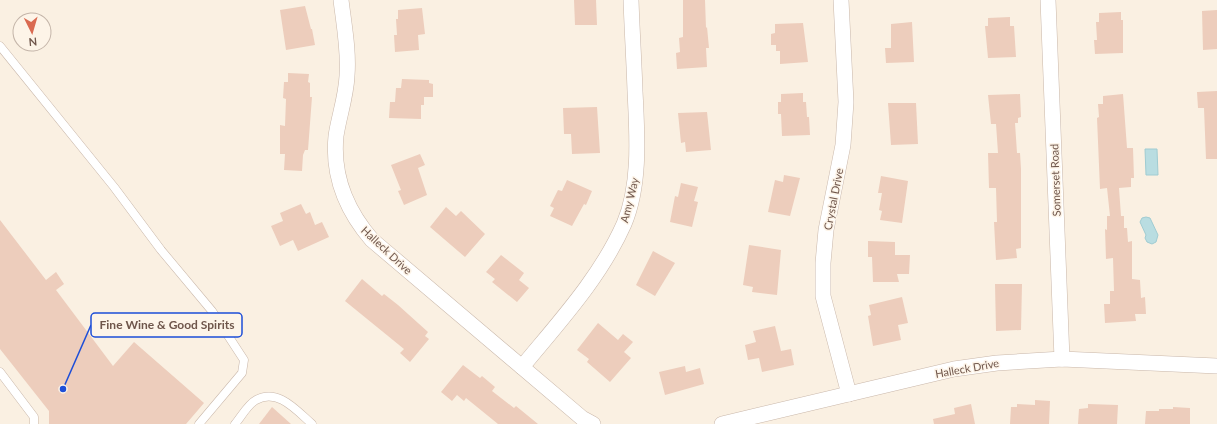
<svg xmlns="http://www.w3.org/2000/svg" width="1217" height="424" font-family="Lato,sans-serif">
	<rect width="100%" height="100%" fill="#faf0e2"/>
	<g fill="#b9dde1" stroke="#a0ccd2">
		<path d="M1145 149H1157L1158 175H1146Z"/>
		<path d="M1146 217 1150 218 1158 235 1156 242 1152 244 1147 242 1145 238 1146 235 1140 222 1142 218Z"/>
	</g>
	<g fill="#edcdbc">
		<path d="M574 0H596L597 25H575Z"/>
		<path d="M683 0H705L706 28 707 27 709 48H706L707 67 677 69 676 53 680 52 679 38 683 37Z"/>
		<path d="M305 6 311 29H312L315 45 286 50 280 10Z"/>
		<path d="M422 8 425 34 418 35 419 50 395 52 394 35H397L396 19H398V10Z"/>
		<path d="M1217 10V49L1203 50 1202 11Z"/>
		<path d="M1121 12V20H1123V53L1095 54 1094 40H1097L1096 22H1099V13Z"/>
		<path d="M1010 17V26H1014L1016 57 988 58 985 26H988V18Z"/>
		<path d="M912 22 914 62 886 63 885 48H891V24Z"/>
		<path d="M803 23 808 62 780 64V51H776V45H771V34L775 33V24Z"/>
		<path d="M288 73 309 74 308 82 310 83V97H312L308 150H305L303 155 302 171 284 170 285 154H280V125L285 126 286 99 283 98 284 82H288Z"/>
		<path d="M402 79 429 80V83L433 84V97H424V105H421V119L389 118 390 102H395L396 88H401Z"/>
		<path d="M1217 91V159H1206L1204 108H1198L1197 92Z"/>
		<path d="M803 93V102H806L807 117H809L810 135 782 136 781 114H778V102H781V94Z"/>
		<path d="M1020 94 1021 117 1018 118V123H1015L1017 153H1020L1021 169V248L1016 249 1017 258 996 260 994 222H997L996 188H989L988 153H998L996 124H991L988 95Z"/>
		<path d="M1123 94 1127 148H1133L1134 178H1131V187L1119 188 1121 216H1124V228H1127L1128 242 1132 241V279L1140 280 1141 298 1145 297 1146 314H1135L1136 321 1105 323 1104 304H1110V291H1114L1113 258 1106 259 1105 229 1107 230V216H1110L1107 188 1100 189 1097 118 1099 117 1098 104H1103V96Z"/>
		<path d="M888 103H916L918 144 891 145Z"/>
		<path d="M597 107 600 153 572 154 571 134H564L563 108Z"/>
		<path d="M707 112 711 150 686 152 685 142 681 143 678 113Z"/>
		<path d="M420 154 425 165 418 168 427 195 404 205 398 191 401 190 391 165Z"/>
		<path d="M784 175 800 178 790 216 768 212 775 180 783 182Z"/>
		<path d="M881 176 908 181 902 223 880 220 882 211 879 210 882 193H878Z"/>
		<path d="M567 180 592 191 586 205 584 204 572 226 550 216 554 208 550 206 558 190 562 191Z"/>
		<path d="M681 183 698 187 694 201 698 202 692 227 670 222 675 196 678 197Z"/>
		<path d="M301 204 306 214 310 212 315 225 322 222 329 237 298 251 293 240 280 246 271 226 283 221 280 213Z"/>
		<path d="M446 207 456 216 461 211 485 234 465 257 430 227Z"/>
		<path d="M0 220 46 280 56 272 64 284 56 290 113 366 134 342 204 403 186 424H49V411L0 349Z"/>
		<path d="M868 241 895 242V255H910L909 274H897L899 282H873L872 257H868Z"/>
		<path d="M749 245 781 250 777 295 752 292 753 287 743 285Z"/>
		<path d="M653 251 675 263 655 296 636 285Z"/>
		<path d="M501 255 524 273 519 280 529 288 517 302 492 282 495 279 486 272Z"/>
		<path d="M362 279 382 296 384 294 398 305 428 332 425 336 429 339 410 362 400 353 404 349 345 301Z"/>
		<path d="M995 284H1022L1021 330 996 331Z"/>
		<path d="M902 297 908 323 898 325 901 340 873 346 868 316 871 315 869 305Z"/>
		<path d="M598 323 618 340 623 334 633 342 624 352 631 358 610 382 587 362 589 359 577 350Z"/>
		<path d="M775 326 781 351 791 349 794 365 762 372 759 358 748 360 745 345 756 342 753 331Z"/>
		<path d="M463 365 480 378 482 376 495 387 492 391 514 408 516 406 538 424H498L466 398 464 401 457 395 452 401 441 392Z"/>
		<path d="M685 366 686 372 700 368 704 384 665 395 659 372Z"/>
		<path d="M1035 400 1050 401 1049 424H1010L1011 407H1017V404L1035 405Z"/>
		<path d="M971 404 975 424H934L933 419 955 414 954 408Z"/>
		<path d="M1088 404 1118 405 1117 424H1078L1079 409 1088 408Z"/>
		<path d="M272 407 291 424H259Z"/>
		<path d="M1173 407 1190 408V424H1145L1146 411H1159V409H1173Z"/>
	</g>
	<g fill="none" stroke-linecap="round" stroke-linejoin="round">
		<g stroke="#c9b7aa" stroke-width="9">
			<g id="lane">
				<path d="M0 46 114 187 161 250 212 311 244 360 242 373 199 424"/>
				<path d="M0 372 34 417V424"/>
				<path d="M235 424C241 417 248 404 256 400 278 388 296 410 312 424"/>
			</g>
		</g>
		<g stroke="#c9b7aa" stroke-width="16">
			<g id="street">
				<path d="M341 0C344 25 349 51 347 76 346 97 339 116 336 136 332 176 347 211 372 240L582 418 593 424"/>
				<path d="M841 0 846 102 843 145 826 230 823 263V296L849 394"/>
				<path d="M1048 0 1062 359"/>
				<path d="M522 367C559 322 600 278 624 224 641 184 637 133 635 91 634 61 632 30 631 0"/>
				<path d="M722 424 954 369 997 363 1062 359 1217 366"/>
			</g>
		</g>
		<use href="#lane" stroke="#fff" stroke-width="8"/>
		<use href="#street" stroke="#fff" stroke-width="15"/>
	</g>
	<g text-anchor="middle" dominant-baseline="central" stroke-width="3" stroke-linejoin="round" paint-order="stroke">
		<g font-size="11" fill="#6f564b" stroke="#fdf4e8">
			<text transform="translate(1055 180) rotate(-92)">Somerset Road</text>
			<text transform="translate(833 199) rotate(-79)">Crystal Drive</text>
			<text transform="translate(629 200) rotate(-76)">Amy Way</text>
			<text transform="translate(387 250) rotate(43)">Halleck Drive</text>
			<text transform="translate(967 368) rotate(-10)">Halleck Drive</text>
		</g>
	</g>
	<path fill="none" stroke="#1d4ed8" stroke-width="1.5" d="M63 389L91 325"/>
	<circle fill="#1d4ed8" stroke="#fdf4e8" stroke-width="1.5" cx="63" cy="389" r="4"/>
	<rect fill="#fdf4e8" stroke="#1d4ed8" stroke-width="1.5" x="91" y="313" width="151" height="24" rx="4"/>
	<g font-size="12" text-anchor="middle" font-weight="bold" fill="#6f564b">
		<text x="167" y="329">Fine Wine &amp; Good Spirits</text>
	</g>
	<g transform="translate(32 32) rotate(175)"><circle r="19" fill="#fdf4e8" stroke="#c4b5a9"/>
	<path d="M0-3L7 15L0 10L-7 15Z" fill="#da6a51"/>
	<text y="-6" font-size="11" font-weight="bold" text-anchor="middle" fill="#6f564b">N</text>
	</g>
</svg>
